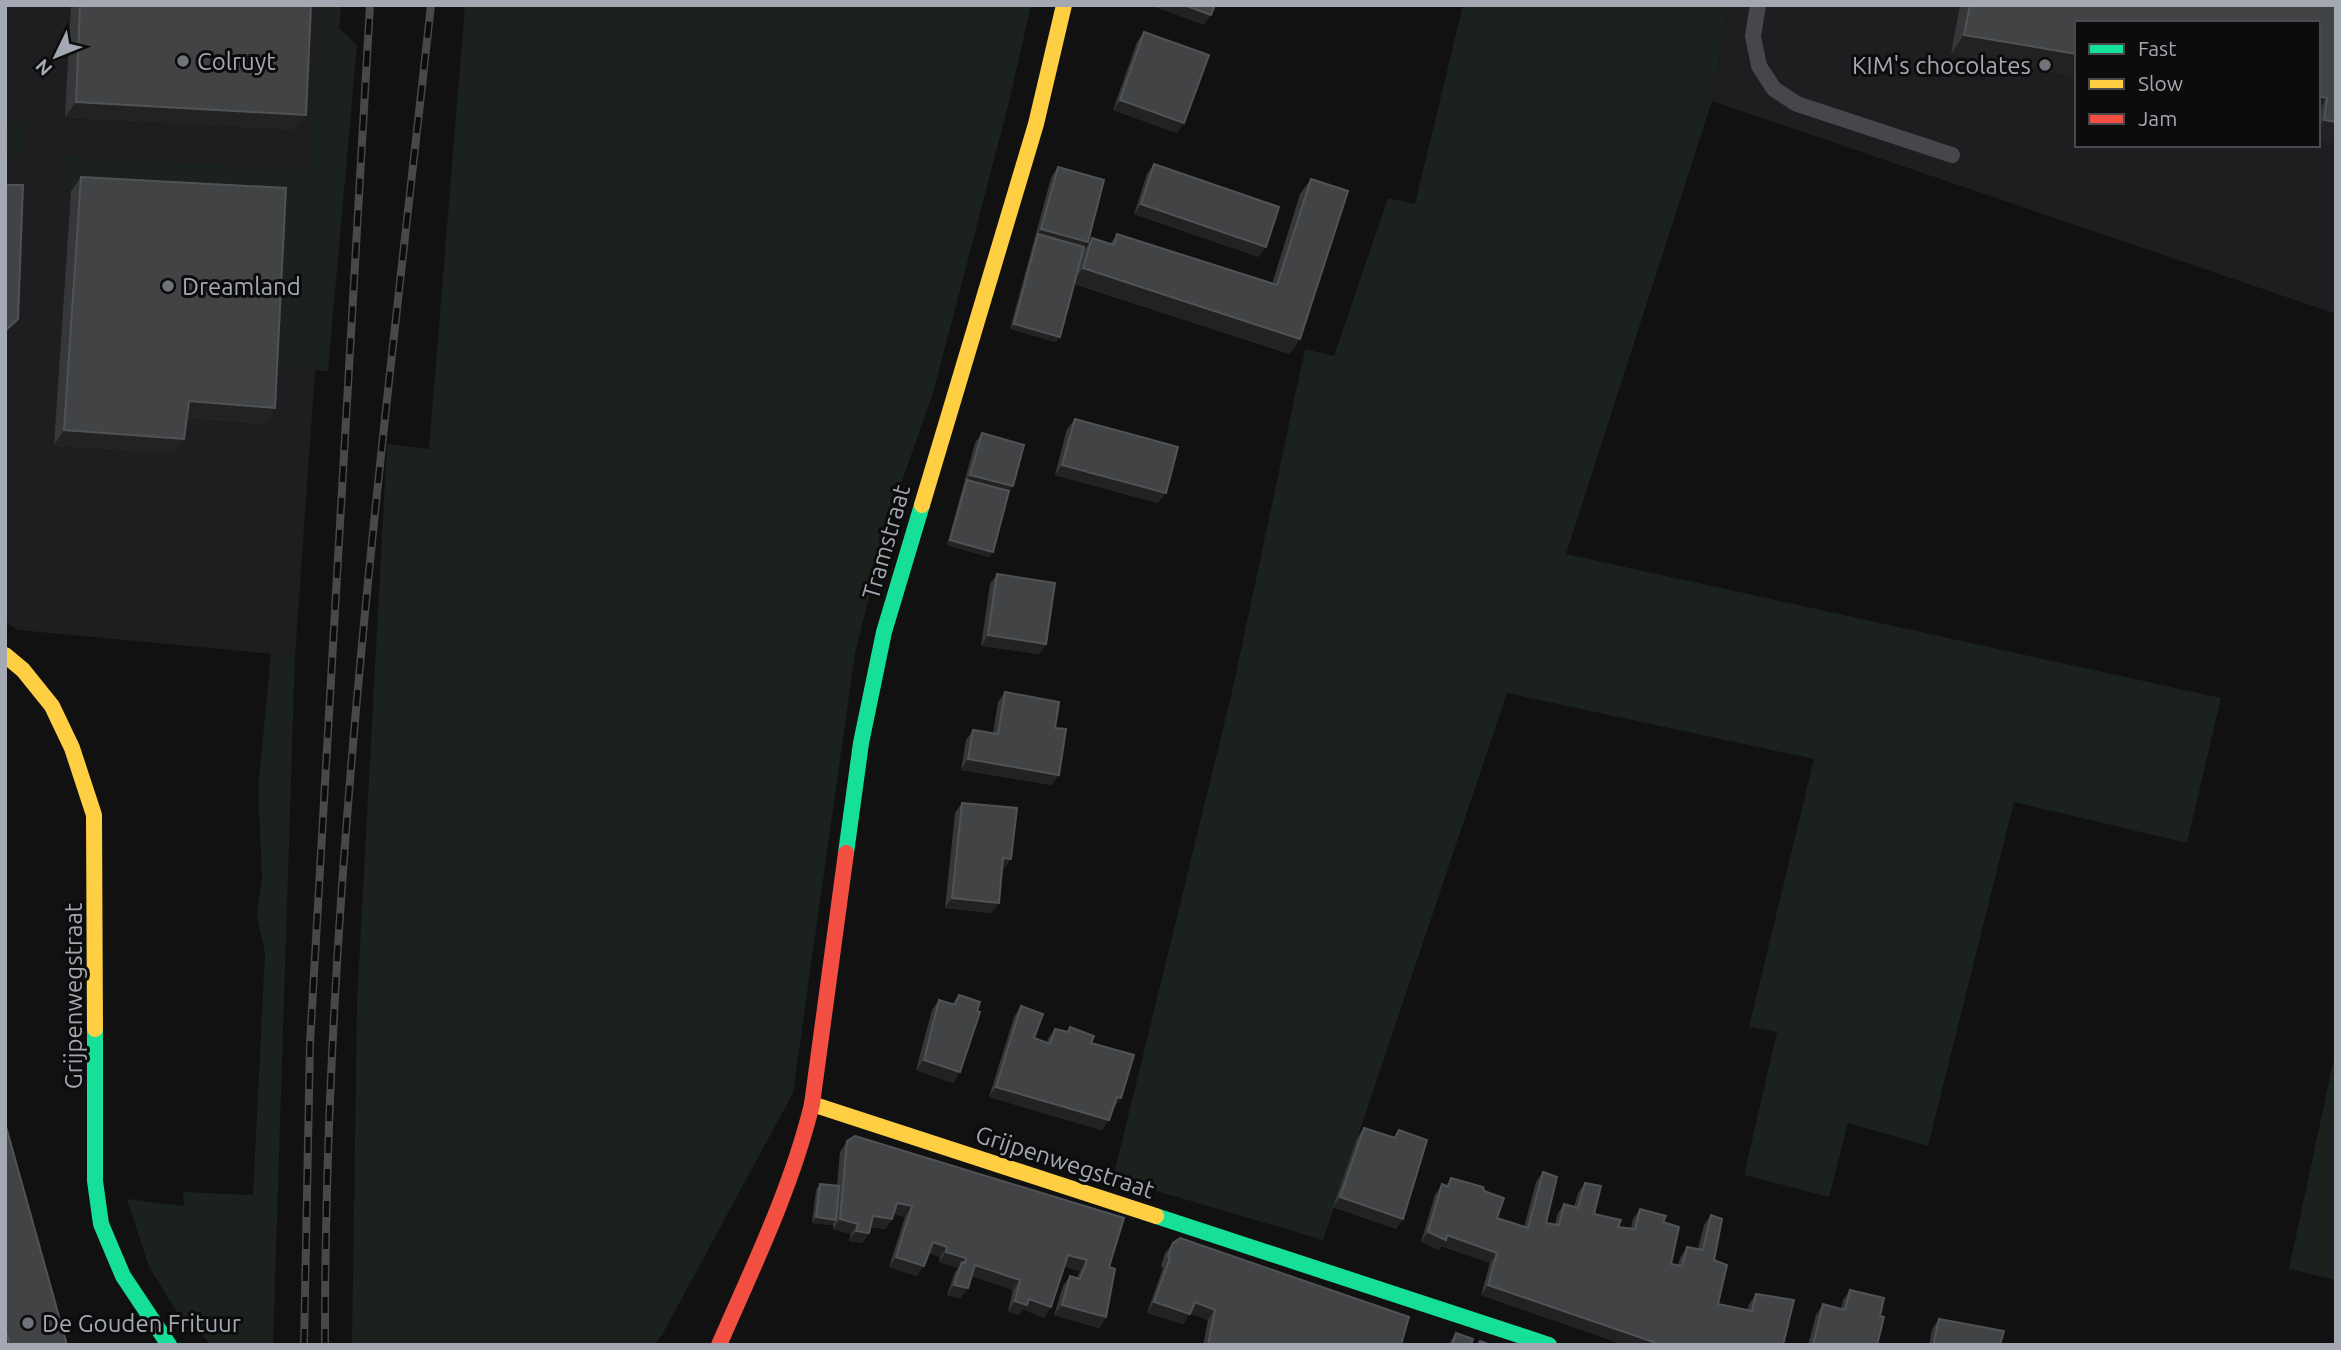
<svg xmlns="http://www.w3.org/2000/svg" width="2341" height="1350" font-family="Ubuntu,sans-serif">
	<rect width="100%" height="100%" fill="#111112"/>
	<g fill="#1e1e20" fill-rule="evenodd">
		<path d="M5 5H341L295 656 18 630 5 622Z"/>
		<path d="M1729 5H2336V314L1712 101ZM2077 23H2318V145H2077Z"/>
	</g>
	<g fill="#1b211c">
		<path d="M320 5H341L339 28 357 45 328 371 267 370 276 203 61 189 62 156 309 170Z"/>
		<path d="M465 5H1031L1009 102 934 390 887 524 855 653 793 1093 662 1335 654 1345H352L357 1002 387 444 429 449Z"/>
		<path d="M1463 5H1729L1712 101 1566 554 2221 698 2187 843 2014 802 1928 1146 1848 1123 1829 1197 1744 1175 1777 1032 1749 1027 1814 759 1507 693 1323 1240 1113 1178 1232 692 1305 349 1334 356 1388 198 1415 204Z"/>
		<path d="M5 121 24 122 23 157 5 155Z"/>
		<path d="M271 653 295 656 273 1345H212L177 1312 149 1267 127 1199 184 1206 183 1192 253 1195 265 953 257 916 262 877 258 789Z"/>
		<path d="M2336 1049V1280L2289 1269Z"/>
	</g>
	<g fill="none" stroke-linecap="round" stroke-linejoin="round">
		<path stroke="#46474a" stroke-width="16" d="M1758 5 1753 36 1759 66 1774 89 1797 104 1952 155"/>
		<g stroke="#16e098" stroke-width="16">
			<path d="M846 853 861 743 884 632 922 505"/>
			<path d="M95 1029V1181L101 1224 123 1276 169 1345"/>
			<path d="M1156 1216 1549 1345"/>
		</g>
		<g stroke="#ffcf43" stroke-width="16">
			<path d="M922 505 1036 124 1064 5"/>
			<path d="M5 655 23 670 52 706 72 748 94 815 95 1029"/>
			<path d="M812 1104 1156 1216"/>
		</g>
		<path stroke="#f24e42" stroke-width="16" d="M719 1345C753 1267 792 1187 812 1104L846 853"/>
		<g stroke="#47484a" stroke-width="8">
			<g id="rail">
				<path d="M304 1345 310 1043 370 5"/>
				<path d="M325 1345C324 897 382 450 431 5"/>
			</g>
		</g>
		<use href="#rail" stroke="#0c0c0d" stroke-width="5" stroke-dasharray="16" stroke-linecap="butt"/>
	</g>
	<g fill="#353738">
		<path d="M71 5H311L295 129 65 117Z"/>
		<path d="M1960 5H2336V143L2318 140V23H2077V76L1951 54Z"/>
		<path d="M1144 32 1177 133 1113 110 1137 42Z"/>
		<path d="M1154 164 1259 257 1134 214 1147 174Z"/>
		<path d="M1058 167 1084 247 1083 252 1092 238 1110 244 1117 234 1272 284 1300 194 1311 179 1290 354 1074 284 1056 342 1010 329 1051 178Z"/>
		<path d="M81 177 275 408 264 423 187 417 174 453 54 445 71 191Z"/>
		<path d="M1075 419 1158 503 1055 475 1067 429Z"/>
		<path d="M982 433 1013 486 1009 491 989 557 947 545 975 443Z"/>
		<path d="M997 574 1046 644 1039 654 981 646 990 584Z"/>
		<path d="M1005 692 1055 728 1052 785 961 770 966 740 973 730 993 733 998 702Z"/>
		<path d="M962 803 1011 859 1004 869H1002L992 913 945 908 955 813Z"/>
		<path d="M959 995 977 1011 960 1072 953 1083 916 1070 932 1010 939 1000 952 1004Z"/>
		<path d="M1021 1006 1034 1038 1047 1043 1048 1039 1055 1029 1067 1032 1070 1027 1091 1043 1114 1108H1113L1109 1120 1102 1130 989 1097 1014 1017Z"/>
		<path d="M5 1123 67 1345H5Z"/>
		<path d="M1364 1128 1394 1137 1399 1130 1403 1219 1396 1229 1333 1207 1357 1138Z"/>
		<path d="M847 1141 1109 1267 1106 1317 1099 1328 1054 1315 1063 1286 1070 1276 1077 1278 1080 1271 1064 1266 1044 1318 1023 1309 1019 1315 1008 1311 1013 1290 972 1276 968 1288 960 1298 947 1295 955 1272 958 1268 939 1262 940 1257 929 1253 917 1276 889 1267 905 1217 894 1214 892 1219 885 1229 870 1227 869 1233 862 1243 849 1241 851 1234 833 1229V1223L832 1225 812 1223 816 1190 820 1184 837 1186 840 1152Z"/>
		<path d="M1543 1172 1546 1223 1555 1225 1557 1215 1564 1204 1574 1207 1578 1193 1585 1183 1594 1214 1618 1227 1631 1228 1633 1219 1640 1209 1663 1222 1671 1264 1678 1265 1680 1258 1687 1247 1698 1249 1704 1225 1711 1215 1718 1304 1747 1310 1749 1304 1756 1294 1783 1345H1625L1481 1295 1490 1263 1441 1246 1439 1250 1421 1242 1435 1195 1442 1184 1446 1186 1451 1178 1484 1191 1497 1218 1524 1227 1536 1182Z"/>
		<path d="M1173 1243 1401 1345H1203L1208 1320 1190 1313 1183 1324 1147 1313 1163 1268 1161 1266 1165 1253Z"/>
		<path d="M1850 1290 1880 1316 1877 1345H1808L1816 1315 1823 1304 1841 1309 1843 1300Z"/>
		<path d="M1939 1319 2000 1345H1929L1932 1329Z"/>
		<path d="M1456 1333 1471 1345H1448Z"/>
	</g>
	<g fill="#222223">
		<path d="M1149 5H1184L1211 15 1204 25Z"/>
		<path d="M1964 35 2077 54V76L1951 54Z"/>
		<path d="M2318 96 2327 98 2318 111Z"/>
		<path d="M1120 100 1184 123 1177 133 1113 110Z"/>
		<path d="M76 102 306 115 295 129 65 117Z"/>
		<path d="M2324 120 2336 122V143L2318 140V128Z"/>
		<path d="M1141 204 1266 247 1259 257 1134 214Z"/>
		<path d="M1041 229 1088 242 1081 252 1038 234Z"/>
		<path d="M1083 268 1300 339 1290 354 1072 283Z"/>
		<path d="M18 319 7 334 5 335V328Z"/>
		<path d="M1014 324 1060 337 1056 342 1010 329Z"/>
		<path d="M189 401 275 408 264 423 179 416Z"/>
		<path d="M64 430 184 439 174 453 54 445Z"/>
		<path d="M1062 465 1166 493 1158 503 1055 475Z"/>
		<path d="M970 475 1013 486 1006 497 967 480Z"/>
		<path d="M950 540 993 552 989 557 947 545Z"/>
		<path d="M988 635 1046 644 1039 654 981 646Z"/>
		<path d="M968 759 1059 775 1052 785 961 770Z"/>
		<path d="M1003 858 1011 859 1004 869H996Z"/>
		<path d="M952 898 999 903 992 913 945 908Z"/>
		<path d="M924 1060 960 1072 953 1083 916 1070Z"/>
		<path d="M996 1087 1109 1120 1102 1130 989 1097Z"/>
		<path d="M1117 1097 1121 1098 1114 1108 1110 1107Z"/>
		<path d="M1340 1197 1403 1219 1396 1229 1333 1207Z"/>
		<path d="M897 1203 912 1206 905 1217 890 1213Z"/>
		<path d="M873 1216 892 1219 885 1229 866 1226Z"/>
		<path d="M816 1217 836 1220 832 1225 812 1223Z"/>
		<path d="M840 1219 858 1224 851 1234 833 1229Z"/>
		<path d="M856 1231 869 1233 862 1243 849 1241Z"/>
		<path d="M1428 1232 1447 1235 1497 1253 1490 1263 1441 1246 1439 1250 1421 1242Z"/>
		<path d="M933 1242 947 1247 940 1257 925 1252Z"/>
		<path d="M946 1252 966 1258 958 1268 939 1262Z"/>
		<path d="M1068 1255 1087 1260 1080 1271 1060 1265Z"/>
		<path d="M896 1257 924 1266 917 1276 889 1267Z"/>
		<path d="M975 1265 1020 1280 1013 1290 968 1275Z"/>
		<path d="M954 1285 968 1288 960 1298 947 1295Z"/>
		<path d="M1488 1285 1662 1345H1625L1481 1295Z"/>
		<path d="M1029 1299 1051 1307 1044 1318 1023 1309 1019 1315 1008 1311 1015 1301Z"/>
		<path d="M1154 1302 1190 1314 1183 1324 1147 1313Z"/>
		<path d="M1195 1302 1215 1310 1208 1320 1187 1312Z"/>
		<path d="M1062 1305 1106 1317 1099 1328 1054 1315Z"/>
	</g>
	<g fill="#414345" stroke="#505356" stroke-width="2">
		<path d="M80 5H311L306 115 76 102Z"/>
		<path d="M1184 5H1215L1211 15Z"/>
		<path d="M1970 5H2336V122L2324 120 2327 98 2318 96V23H2077V54L1964 35Z"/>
		<path d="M1144 32 1209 55 1184 123 1120 100Z"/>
		<path d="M1154 164 1279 207 1266 247 1141 204Z"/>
		<path d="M1058 167 1104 180 1088 242 1041 229Z"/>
		<path d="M81 177 286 188 275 408 189 401 184 439 64 430Z"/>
		<path d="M1311 179 1348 191 1300 339 1083 268 1092 238 1114 245 1117 234 1277 285Z"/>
		<path d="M5 185H23L18 319 7 329 5 328Z"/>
		<path d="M1038 234 1084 247 1060 337 1014 324Z"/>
		<path d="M1075 419 1178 447 1166 493 1062 465Z"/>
		<path d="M982 433 1024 445 1013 486 970 475Z"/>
		<path d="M967 480 1009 491 993 552 950 540Z"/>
		<path d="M997 574 1055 583 1046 644 988 635Z"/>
		<path d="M1005 692 1059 702 1055 728 1066 729 1059 775 968 759 973 730 998 734Z"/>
		<path d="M962 803 1017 808 1011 859 1003 858 999 903 952 898Z"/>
		<path d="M959 995 980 1002 977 1011 980 1012 960 1072 924 1060 939 1000 955 1005Z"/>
		<path d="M1021 1006 1043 1014 1034 1038 1050 1044 1055 1029 1068 1032 1070 1027 1094 1036 1091 1043 1134 1055 1121 1098 1117 1097 1109 1120 996 1087Z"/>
		<path d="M5 1123 67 1345H10L5 1328Z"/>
		<path d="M1364 1128 1395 1138 1399 1130 1427 1140 1403 1219 1340 1197Z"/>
		<path d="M855 1136 1124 1218 1109 1267 1115 1269 1106 1317 1062 1305 1070 1276 1080 1279 1087 1260 1068 1255 1051 1307 1029 1299 1027 1305 1015 1301 1020 1280 975 1265 968 1288 954 1285 962 1262 965 1263 966 1258 946 1252 947 1247 933 1242 924 1266 896 1257 912 1206 897 1203 892 1219 873 1216 869 1233 856 1231 858 1224 840 1219 847 1141Z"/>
		<path d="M1543 1172 1557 1177 1546 1223 1559 1225 1564 1204 1578 1208 1585 1183 1601 1186 1594 1214 1621 1220 1618 1227 1635 1229 1640 1209 1666 1216 1663 1222 1679 1227 1671 1264 1682 1266 1687 1247 1703 1250 1711 1215 1722 1219 1714 1260 1727 1265 1718 1304 1752 1311 1756 1294 1794 1300 1783 1345H1662L1488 1285 1497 1253 1447 1235 1446 1240 1428 1232 1442 1184 1448 1187 1451 1178 1483 1187 1484 1191 1504 1198 1497 1218 1528 1228Z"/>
		<path d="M820 1184 839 1186 836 1220 816 1217Z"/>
		<path d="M1180 1238 1409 1317 1401 1345H1208L1215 1310 1195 1302 1190 1314 1154 1302 1170 1258 1168 1256 1173 1243Z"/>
		<path d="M1850 1290 1884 1298 1880 1316 1884 1317 1877 1345H1813L1823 1304 1845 1310Z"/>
		<path d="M1939 1319 2004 1331 2000 1345H1933Z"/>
		<path d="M1456 1333 1473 1339 1471 1345H1452Z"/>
		<path d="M1480 1341 1491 1345H1478Z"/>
	</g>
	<g fill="#70737a" stroke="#0c0c0d" stroke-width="2.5">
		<circle cx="183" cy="61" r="7"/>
		<circle cx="2045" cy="65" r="7"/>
		<circle cx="168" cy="286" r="7"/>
		<circle cx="28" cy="1323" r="7"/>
	</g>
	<g text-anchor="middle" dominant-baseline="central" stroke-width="6" stroke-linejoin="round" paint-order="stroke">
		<g font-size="24" fill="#a3a8b2" stroke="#0c0c0d" text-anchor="start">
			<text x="197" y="61">Colruyt</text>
			<text x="2031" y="65" text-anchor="end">KIM's chocolates</text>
			<text x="182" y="286">Dreamland</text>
			<text x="42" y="1323">De Gouden Frituur</text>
		</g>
		<g font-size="24" fill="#a3a8b2" stroke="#0c0c0d">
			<text transform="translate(886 542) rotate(-74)">Tramstraat</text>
			<text transform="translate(73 996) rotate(-90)">Grijpenwegstraat</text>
			<text transform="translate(1065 1162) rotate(18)">Grijpenwegstraat</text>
		</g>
	</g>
	<rect width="2341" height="1350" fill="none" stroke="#a3a8b2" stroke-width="14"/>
	<rect x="2075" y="21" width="245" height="126" fill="#0c0c0d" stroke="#484a4f" stroke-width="2"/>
	<rect x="2089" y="44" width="35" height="10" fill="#16e098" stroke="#484a4f" stroke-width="2"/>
	<text x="2138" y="56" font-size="21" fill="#a3a8b2">Fast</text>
	<rect x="2089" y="79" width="35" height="10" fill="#ffcf43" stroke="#484a4f" stroke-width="2"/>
	<text x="2138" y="91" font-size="21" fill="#a3a8b2">Slow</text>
	<rect x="2089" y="114" width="35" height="10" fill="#f24e42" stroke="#484a4f" stroke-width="2"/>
	<text x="2138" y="126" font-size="21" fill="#a3a8b2">Jam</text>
	<g transform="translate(56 56) rotate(227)" stroke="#0c0c0d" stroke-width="5" paint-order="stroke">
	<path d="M0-5L12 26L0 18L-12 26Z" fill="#a3a8b2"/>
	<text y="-10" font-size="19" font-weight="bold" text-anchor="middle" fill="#a3a8b2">N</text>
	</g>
</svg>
